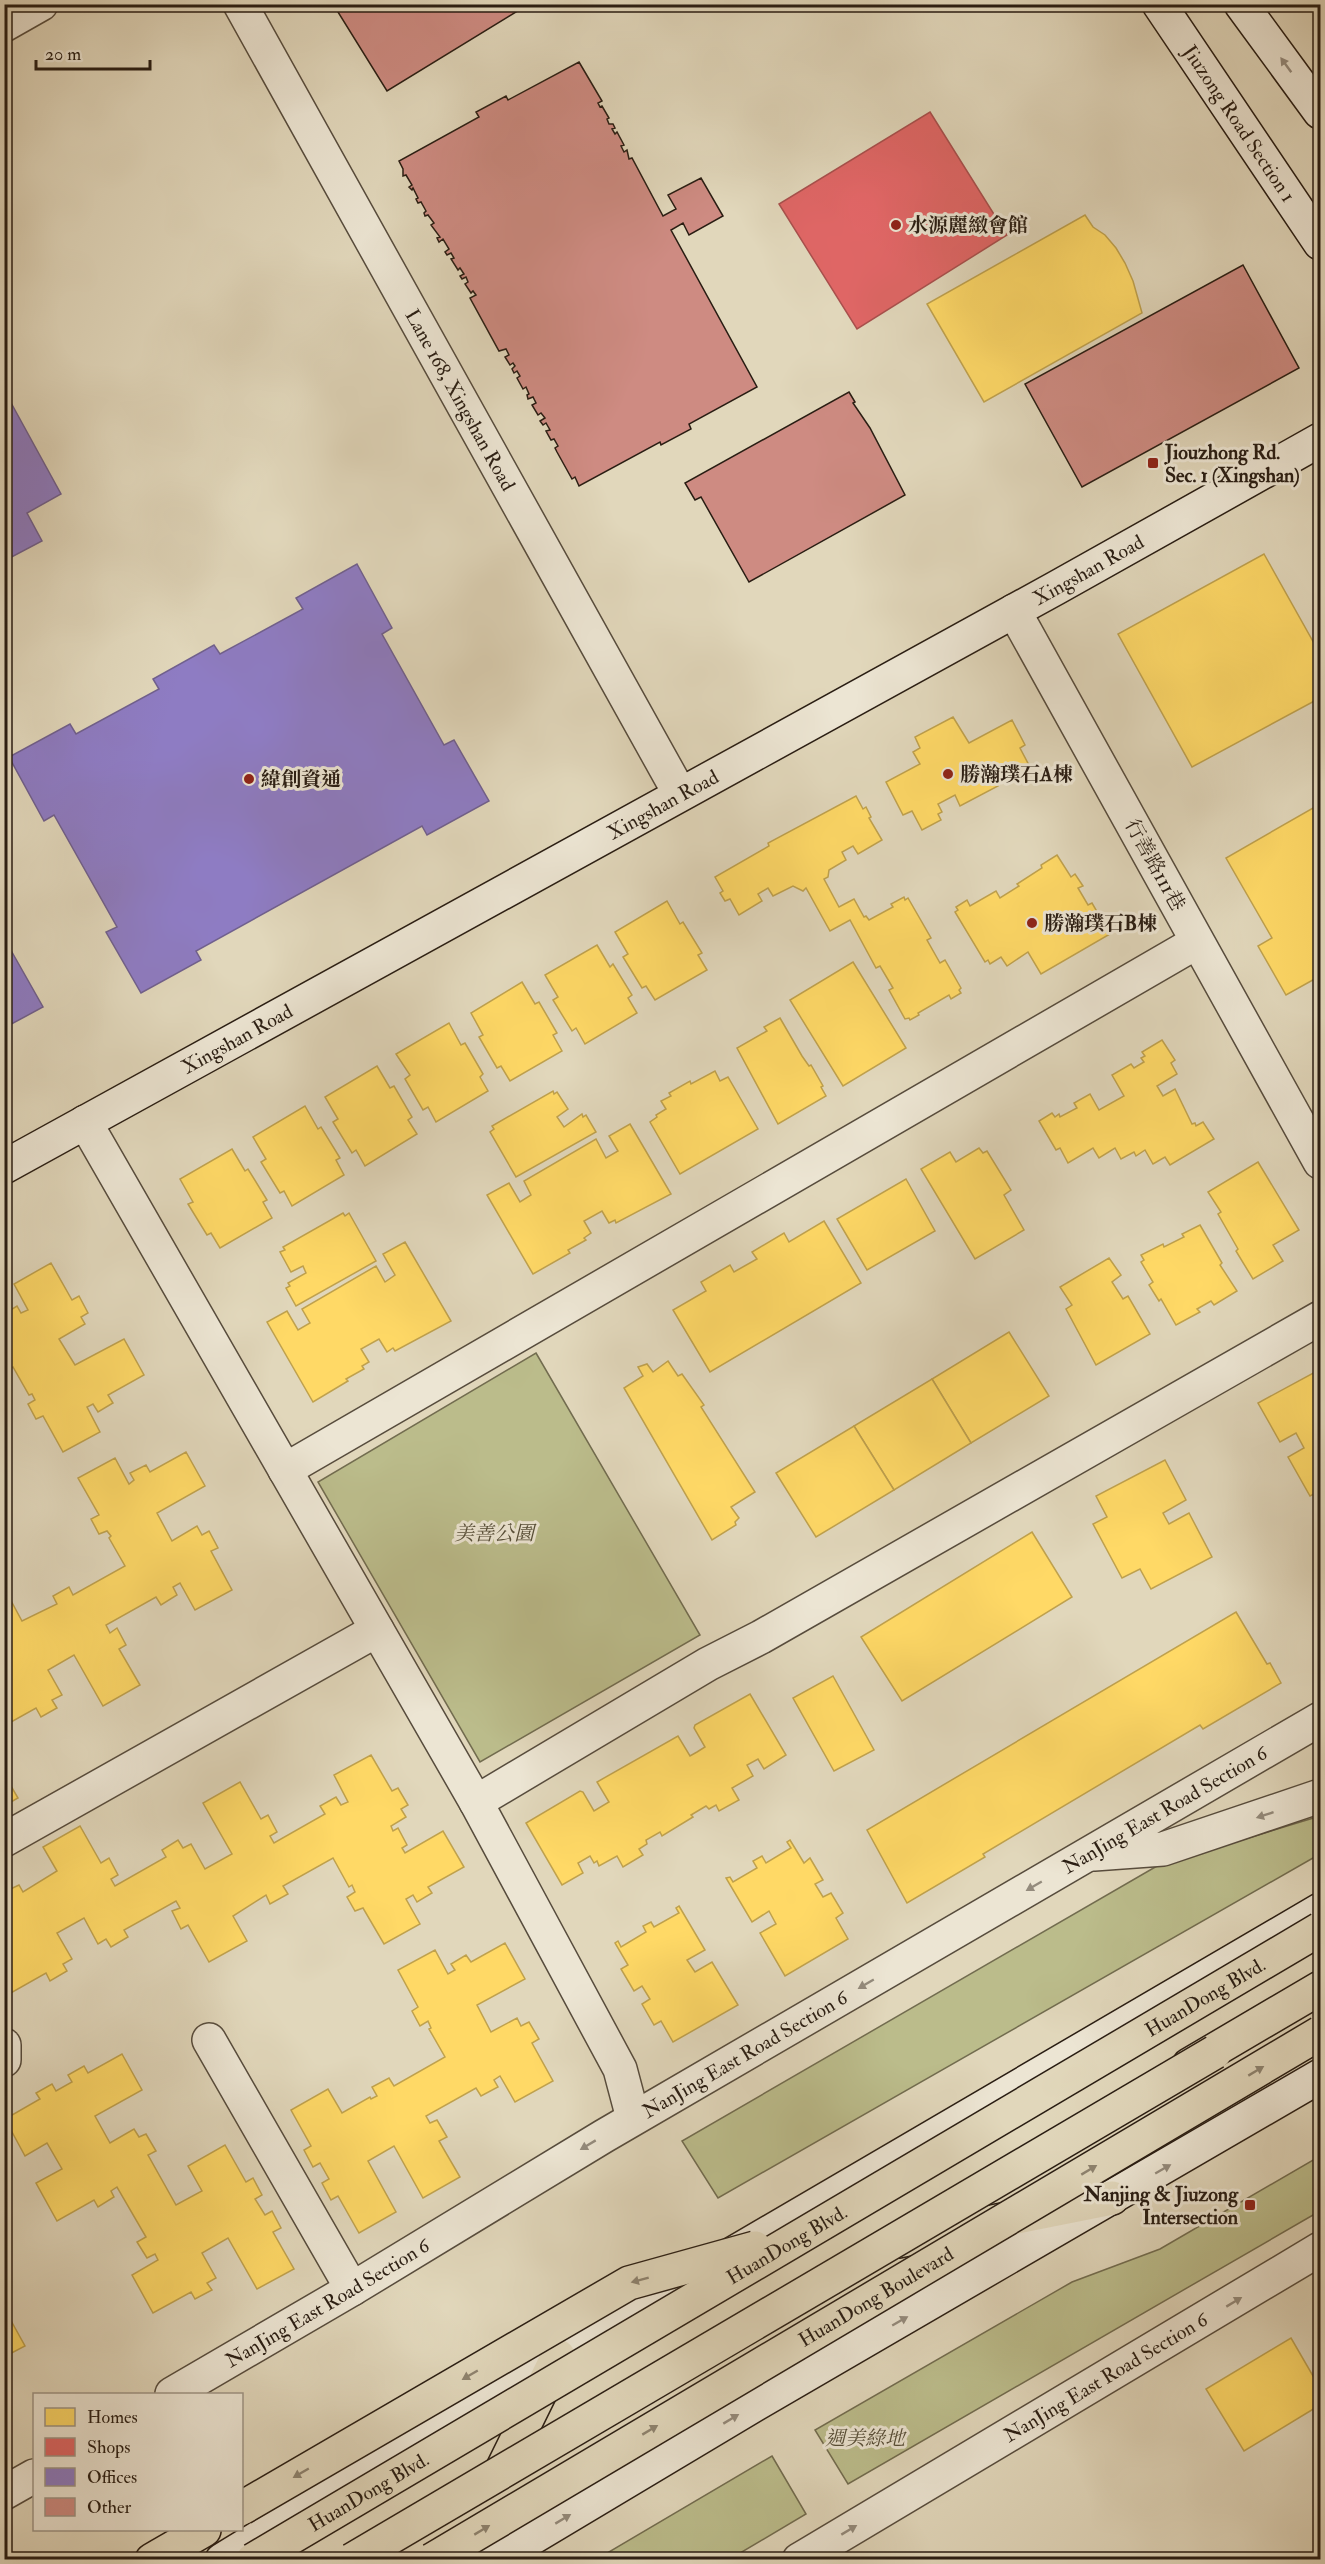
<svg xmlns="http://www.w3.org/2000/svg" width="1325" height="2564" font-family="'IM FELL Double Pica','Noto Serif TC',serif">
	<rect width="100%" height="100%" fill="#e1d7bb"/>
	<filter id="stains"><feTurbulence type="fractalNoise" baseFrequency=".00333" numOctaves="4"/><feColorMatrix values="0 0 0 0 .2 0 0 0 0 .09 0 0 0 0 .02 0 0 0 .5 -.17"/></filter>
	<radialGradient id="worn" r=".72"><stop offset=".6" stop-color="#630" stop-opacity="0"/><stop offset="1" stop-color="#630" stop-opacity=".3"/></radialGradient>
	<g fill="#bbbc8b" stroke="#726c4f" stroke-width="1.5">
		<path d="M536 1353 700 1635 480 1762 318 1482Z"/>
		<path d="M1320 1816V1854L718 2198 682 2141 1157 1866Z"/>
		<path d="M1320 2156V2211L848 2484 815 2430 1072 2282 1160 2249Z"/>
		<path d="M772 2456 806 2514 730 2559H597Z"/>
	</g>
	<g fill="#ffd966" stroke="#bfa14d" stroke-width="1.5">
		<path d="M1085 215 1093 227 1105 235 1116 248 1125 263 1133 281 1142 313 984 402 927 304Z"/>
		<path d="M1264 554 1320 654V698L1192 767 1118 634Z"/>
		<path d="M953 717 969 743 1012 720 1025 745 1020 748 1031 769 1019 775 1017 773 1011 776 1007 767 992 775 998 786 960 806 955 795 938 804 942 812 938 814 941 820 922 830 912 811 903 815 886 782 920 764 913 752 920 748 915 737Z"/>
		<path d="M856 796 863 809 866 807 871 817 869 818 882 840 858 854 853 846 842 852 846 860 829 870 828 877 824 879 839 907 854 899 864 917 866 916 869 920 893 907 891 904 904 897 905 900 908 898 931 938 927 940 940 963 945 960 961 988 959 990 961 993 951 999 949 995 918 1013 919 1015 910 1020 909 1018 905 1019 889 990 893 988 880 966 876 968 850 920 830 931 806 888 803 891 793 886 773 896 768 888 758 894 762 901 739 915 730 899 725 901 720 893 723 891 715 877 769 846 768 843Z"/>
		<path d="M1320 804V976L1286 995 1258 946 1272 938 1226 858Z"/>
		<path d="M1057 855 1071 877 1075 874 1083 886 1078 888 1088 905 1092 903 1110 934 1041 974 1028 952 1007 966 1001 957 990 964 988 960 985 962 955 912 958 910 956 907 967 900 970 906 996 891 1000 898 1019 886 1017 884 1042 868 1041 865Z"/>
		<path d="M667 901 680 924 683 922 702 953 698 955 707 970 655 1000 646 986 642 988 623 957 628 954 615 932Z"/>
		<path d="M597 945 610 967 613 964 632 995 628 998 637 1013 585 1044 576 1028 572 1031 553 1000 558 997 545 975Z"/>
		<path d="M853 962 906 1048 843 1086 790 1000Z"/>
		<path d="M522 982 535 1004 539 1002 557 1033 553 1035 562 1051 510 1081 501 1066 497 1068 479 1037 483 1035 471 1013Z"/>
		<path d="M780 1018 802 1056 809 1066 811 1065 823 1086 821 1087 826 1096 778 1124 737 1048 767 1031 764 1027Z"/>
		<path d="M449 1023 461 1045 465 1043 483 1074 480 1077 488 1091 436 1122 428 1107 423 1110 405 1079 410 1075 396 1054Z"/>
		<path d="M1162 1040 1175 1060 1171 1063 1177 1074 1157 1086 1163 1096 1175 1089 1192 1124 1195 1123 1196 1126 1203 1122 1214 1139 1170 1165 1165 1157 1153 1164 1145 1150 1136 1156 1134 1152 1121 1159 1115 1148 1099 1158 1093 1148 1068 1163 1060 1148 1056 1150 1039 1121 1052 1113 1055 1117 1059 1114 1060 1117 1077 1108 1074 1103 1090 1094 1099 1110 1124 1096 1112 1075 1131 1064 1134 1068 1144 1062 1141 1058 1145 1056 1142 1052Z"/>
		<path d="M377 1066 390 1088 394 1086 412 1117 408 1120 417 1134 365 1166 356 1150 352 1153 333 1122 338 1119 325 1097Z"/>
		<path d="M715 1071 720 1081 728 1077 758 1129 680 1174 650 1122 657 1117 656 1115 666 1109 661 1101 671 1096 669 1093 690 1081 691 1084Z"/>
		<path d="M553 1091 554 1094 557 1092 568 1109 557 1117 564 1127 582 1114 583 1117 586 1115 596 1132 516 1177 490 1132 494 1129 492 1126Z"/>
		<path d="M305 1106 318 1129 321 1127 340 1158 336 1160 344 1175 292 1206 284 1191 280 1193 261 1162 266 1159 253 1137Z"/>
		<path d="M630 1124 671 1194 616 1223 615 1220 609 1223 602 1211 584 1221 591 1233 584 1238 586 1240 568 1250 570 1253 533 1274 487 1195 509 1183 520 1202 531 1195 524 1181 596 1139 606 1158 618 1151 609 1136Z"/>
		<path d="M979 1148 983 1153 987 1151 1011 1190 1004 1195 1024 1230 975 1259 921 1169 950 1152 956 1162Z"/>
		<path d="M232 1149 245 1171 248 1169 267 1200 263 1202 272 1218 220 1248 211 1233 207 1235 188 1204 193 1202 180 1179Z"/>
		<path d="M1258 1162 1299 1230 1273 1245 1283 1261 1253 1279 1236 1251 1238 1249 1218 1214 1221 1212 1208 1192Z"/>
		<path d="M906 1179 935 1231 867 1270 837 1219Z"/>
		<path d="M343 1213 345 1216 349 1213 376 1261 296 1306 286 1288 290 1286 288 1283 306 1273 303 1266 291 1272 280 1252 285 1250 283 1247Z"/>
		<path d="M824 1221 861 1283 710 1372 673 1310 706 1291 701 1282 730 1265 734 1272 757 1259 752 1252 784 1233 789 1242Z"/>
		<path d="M1200 1225 1222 1263 1220 1265 1237 1291 1214 1305 1211 1301 1197 1309 1200 1312 1176 1325 1161 1299 1159 1301 1149 1285 1153 1282 1141 1262 1144 1260 1141 1255 1163 1244 1164 1247 1184 1237 1182 1234Z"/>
		<path d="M405 1242 451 1321 395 1351 393 1348 387 1352 379 1339 361 1349 369 1362 362 1366 364 1369 346 1379 348 1381 313 1402 267 1322 287 1311 298 1330 310 1323 302 1309 376 1266 385 1282 395 1275 383 1254Z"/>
		<path d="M1109 1258 1121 1275 1112 1282 1123 1299 1128 1296 1150 1334 1096 1365 1066 1309 1072 1305 1060 1287Z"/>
		<path d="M51 1263 72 1300 79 1296 88 1313 81 1317 85 1324 59 1339 75 1365 124 1339 144 1375 108 1395 113 1403 98 1412 93 1404 87 1407 100 1432 63 1452 43 1416 36 1419 28 1404 35 1400 32 1394 29 1395 13 1367 4 1372V1314L17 1306 21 1313 28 1310 14 1284Z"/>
		<path d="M1009 1332 1049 1396 971 1443 932 1379Z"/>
		<path d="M668 1361 678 1376 682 1374 704 1405 701 1407 755 1492 731 1507 739 1518 735 1522 736 1525 712 1540 624 1388 643 1376 638 1367 647 1364 653 1372Z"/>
		<path d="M1317 1371 1320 1378V1491L1310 1496 1288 1457 1304 1448 1296 1433 1280 1442 1258 1403Z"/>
		<path d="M932 1379 971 1443 894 1490 854 1426Z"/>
		<path d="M854 1426 894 1490 816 1537 776 1473Z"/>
		<path d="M186 1452 205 1486 157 1513 172 1541 197 1526 202 1535 209 1531 218 1548 211 1551 232 1590 195 1610 180 1583 173 1587 177 1595 161 1605 156 1597 106 1625 110 1633 117 1628 126 1645 119 1649 140 1685 103 1706 74 1655 48 1670 62 1695 52 1700 57 1708 41 1717 36 1708 4 1726V1600L9 1597 22 1621 57 1604 53 1596 69 1587 73 1595 125 1566 109 1538 111 1536 107 1531 99 1534 91 1519 99 1515 78 1478 115 1458 129 1484 134 1480 130 1473 146 1465 150 1472Z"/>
		<path d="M1165 1460 1186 1500 1163 1513 1169 1524 1189 1513 1212 1557 1151 1589 1140 1569 1122 1578 1093 1524 1107 1517 1096 1496Z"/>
		<path d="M1032 1532 1072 1597 902 1701 861 1637Z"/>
		<path d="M1236 1612 1267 1664 1270 1663 1281 1683 1203 1729 1200 1725 983 1854 985 1857 907 1903 867 1830Z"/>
		<path d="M833 1676 874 1750 834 1771 793 1698Z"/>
		<path d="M750 1694 786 1755 764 1769 758 1759 747 1765 753 1776 732 1788 739 1800 719 1811 716 1805 709 1809 706 1806 691 1815 693 1817 662 1836 660 1832 646 1840 647 1844 639 1849 643 1855 623 1867 617 1856 599 1866 597 1861 594 1863 590 1856 578 1863 583 1873 562 1885 526 1823 580 1791 583 1792 594 1811 609 1802 597 1782 678 1736 690 1756 697 1752 705 1747 694 1728 695 1725Z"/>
		<path d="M371 1755 392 1791 398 1788 408 1805 401 1809 406 1817 391 1826 393 1831 398 1828 407 1845 402 1848 405 1853 443 1831 464 1867 428 1887 432 1893 417 1902 413 1895 406 1899 420 1924 384 1944 363 1908 355 1911 347 1897 355 1892 352 1885 349 1887 333 1858 283 1886 288 1894 270 1904 266 1895 233 1916 247 1941 209 1962 188 1925 181 1929 172 1911 180 1908 176 1901 124 1930 128 1937 111 1947 106 1939 98 1944 84 1918 57 1933 72 1959 63 1964 67 1971 50 1981 46 1973 9 1994 4 1986V1892L19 1885 23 1892 57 1871 43 1847 80 1826 101 1863 109 1858 118 1875 111 1879 115 1886 166 1857 162 1850 178 1840 183 1848 191 1844 205 1869 232 1854 203 1803 240 1782 261 1819 268 1815 277 1832 270 1836 274 1843 325 1814 320 1806 336 1797 341 1805 348 1802 334 1775Z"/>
		<path d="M4 1774 18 1798 4 1806Z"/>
		<path d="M790 1840 804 1863 810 1858 823 1880 815 1884 823 1897 831 1893 843 1913 836 1918 848 1939 785 1976 760 1933 776 1924 769 1911 752 1922 726 1878 730 1877 733 1882 757 1868 753 1861 762 1856 766 1863 791 1848 787 1842Z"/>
		<path d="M679 1906 705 1950 687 1960 695 1972 712 1962 738 2005 673 2042 661 2021 654 2025 642 2004 650 1999 642 1986 634 1991 621 1969 628 1965 615 1943 618 1941 621 1947 646 1932 643 1926 651 1922 654 1927 679 1913 676 1908Z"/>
		<path d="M505 1943 525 1979 477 2005 491 2032 517 2018 521 2026 529 2022 539 2039 532 2043 553 2081 515 2102 500 2076 494 2080 498 2087 481 2096 476 2088 426 2116 430 2123 437 2120 447 2137 439 2141 460 2177 423 2198 394 2146 368 2161 396 2212 359 2233 338 2196 331 2200 322 2183 329 2179 320 2163 313 2167 304 2150 311 2146 291 2110 328 2089 342 2113 370 2097 371 2099 377 2096 372 2087 389 2078 394 2086 445 2057 429 2029 431 2028 428 2021 420 2026 412 2011 418 2007 398 1970 435 1950 448 1974 455 1970 451 1964 466 1955 471 1962Z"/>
		<path d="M122 2054 142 2090 95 2116 110 2143 134 2129 139 2137 146 2134 156 2151 148 2155 176 2205 202 2191 188 2166 225 2145 246 2182 253 2178 262 2195 255 2199 265 2215 272 2211 281 2228 273 2232 294 2269 257 2289 228 2238 202 2253 216 2278 207 2283 212 2290 195 2299 191 2292 153 2313 132 2275 158 2260 155 2254 147 2258 137 2242 146 2237 117 2187 111 2191 114 2197 98 2207 94 2200 57 2221 36 2183 62 2169 47 2143 25 2156 5 2119 40 2099 36 2093 52 2084 56 2091 72 2082 68 2075 84 2066 88 2073Z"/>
		<path d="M4 2308 25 2346 4 2357Z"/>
		<path d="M1291 2338 1320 2388V2405L1244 2451 1206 2389Z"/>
	</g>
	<path fill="#e06666" stroke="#a9504d" stroke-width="1.5" d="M930 112 1007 235 857 329 779 204Z"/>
	<g fill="#8e7cc3" stroke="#70608e" stroke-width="1.5">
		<path d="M4 390 61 494 27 513 42 541 4 561Z"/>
		<path d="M357 564 392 628 382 634 444 745 454 740 489 801 427 835 422 826 196 951 201 960 141 993 106 932 117 927 54 815 44 821 9 757 70 724 76 734 159 689 153 679 214 645 220 654 303 609 296 598Z"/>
		<path d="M4 938 43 1007 4 1028Z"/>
	</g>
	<g fill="#ce8b82" stroke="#291d13" stroke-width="1.5">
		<path d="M333 4H529L387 91Z"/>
		<path d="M579 62 602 101 598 103 600 107 602 106 609 118 607 119 609 124H613L615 128 612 129 615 134 617 132 624 145 621 146 624 152 627 150 629 159 632 158 663 216 676 209 668 195 701 178 723 216 689 235 683 223 671 230 757 387 689 424 691 429 661 445 660 442 579 486 575 477 572 479 557 452 555 448 558 446 554 439 551 440 546 431 550 430 546 423 543 425 540 421 545 418 541 413 538 415 532 405 536 403 533 397 528 399 527 395 529 394 526 387 523 389 517 378 520 376 517 371 514 373 512 369 515 366 513 363 510 365 505 357 509 355 506 349 499 351 470 298 476 295 473 291 471 293 465 284 468 282 466 277 462 279 460 276 464 274 460 268 458 270 451 259 454 258 451 253 447 255 445 252 449 249 443 239 439 242 437 238 440 237 431 225 434 223 428 215 425 216 424 213 426 211 421 202 418 203 416 199 418 198 413 188 412 190 409 187 412 185 406 175 403 176V169L399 161 479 117 476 112 506 96 508 100Z"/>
		<path d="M1243 265 1299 368 1082 487 1025 384Z"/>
		<path d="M849 392 855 402 853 403 870 428 905 495 749 582 701 497 695 500 685 483Z"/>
	</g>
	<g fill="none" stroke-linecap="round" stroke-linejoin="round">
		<g stroke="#574c3d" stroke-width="36">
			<g id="street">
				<path id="s1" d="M240 4 680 794"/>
				<path d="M4 25 41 4"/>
				<path d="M1014 611 1320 1162"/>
				<path d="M85 1122 476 1802 620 2069 633 2118"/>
				<path d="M285 1470 1197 942"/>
				<path d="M476 1802 708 1664 761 1637 1320 1318"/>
				<path d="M4 1840 377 1630"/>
				<path d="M1094 1854 1163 1849 1320 1796"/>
				<path d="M209 2040 352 2289"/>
				<path d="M4 2045V2060"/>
				<path id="s2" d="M172 2394 352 2289 604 2136 1320 1719"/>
				<path d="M4 2493 34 2476"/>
				<path id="s3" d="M799 2560 1320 2249"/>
			</g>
		</g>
		<g stroke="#291d13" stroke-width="36">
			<g id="secondary">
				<path id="s4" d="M1159 4 1320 243"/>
				<path d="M1241 4 1320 112"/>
				<path id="s5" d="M4 1167 1056 588 1320 440"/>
				<path d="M222 2560 558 2356 1320 1910"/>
				<path d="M495 2560 754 2405 1320 2076"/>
			</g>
		</g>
		<g stroke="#291d13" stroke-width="36">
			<g id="highway">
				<path d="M1189 2065 1320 1988"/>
				<path d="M898 2241 1112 2198"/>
				<path d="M503 2468 558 2356"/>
				<path d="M152 2560 204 2530"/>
			</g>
		</g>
		<use href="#street" stroke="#ece5d3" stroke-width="33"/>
		<use href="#secondary" stroke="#ece5d3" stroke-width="33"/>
		<use href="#highway" stroke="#e1d7bb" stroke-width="33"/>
		<g stroke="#291d13" stroke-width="36" stroke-linecap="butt">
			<g id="highway-bridge">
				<path d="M242 2508 629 2283 755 2248"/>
				<path id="s6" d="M253 2560 1320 1929"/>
				<path d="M352 2560 1215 2052"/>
				<path id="s7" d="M432 2560 1320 2033"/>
			</g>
		</g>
		<use href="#highway-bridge" stroke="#e1d7bb" stroke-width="33"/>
	</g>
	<defs><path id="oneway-solid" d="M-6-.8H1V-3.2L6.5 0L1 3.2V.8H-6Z" transform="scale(1.5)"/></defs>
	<g fill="#948b7d">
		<use href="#oneway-solid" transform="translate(1286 65) rotate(-126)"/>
		<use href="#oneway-solid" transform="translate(1265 1815) rotate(162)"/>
		<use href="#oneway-solid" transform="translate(1034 1886) rotate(150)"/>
		<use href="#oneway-solid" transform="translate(866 1984) rotate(150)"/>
		<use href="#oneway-solid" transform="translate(588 2145) rotate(149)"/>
		<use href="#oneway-solid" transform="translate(1163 2169) rotate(-30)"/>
		<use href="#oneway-solid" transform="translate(1234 2302) rotate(-31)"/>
		<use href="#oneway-solid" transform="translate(900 2321) rotate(-30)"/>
		<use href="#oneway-solid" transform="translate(731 2419) rotate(-31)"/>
		<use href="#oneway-solid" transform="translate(563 2519) rotate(-31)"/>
		<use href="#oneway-solid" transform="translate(849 2530) rotate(-31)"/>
	</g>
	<g fill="#8e836f">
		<use href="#oneway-solid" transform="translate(1256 2071) rotate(-31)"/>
		<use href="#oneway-solid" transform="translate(1089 2170) rotate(-31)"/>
		<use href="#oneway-solid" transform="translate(640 2280) rotate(165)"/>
		<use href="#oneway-solid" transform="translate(470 2375) rotate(150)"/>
		<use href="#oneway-solid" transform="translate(650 2430) rotate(-31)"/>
		<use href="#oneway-solid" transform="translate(301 2473) rotate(150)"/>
		<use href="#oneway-solid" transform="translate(482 2530) rotate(-31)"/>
	</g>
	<g fill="#8f2418" stroke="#ece5d3" stroke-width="2">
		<circle cx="896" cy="225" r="6"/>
		<rect x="1147" y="457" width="12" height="12" rx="3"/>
		<circle cx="948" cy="774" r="6"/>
		<circle cx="249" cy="779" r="6"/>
		<circle cx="1032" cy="923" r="6"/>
		<rect x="1244" y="2199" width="12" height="12" rx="3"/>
	</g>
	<g text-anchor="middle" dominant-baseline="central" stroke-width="6" stroke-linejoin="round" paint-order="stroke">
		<g font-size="20" fill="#291d13" stroke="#ece5d3">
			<text stroke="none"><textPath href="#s4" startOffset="144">Jiuzong Road Section 1</textPath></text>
			<text stroke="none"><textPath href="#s1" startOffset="453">Lane 168, Xingshan Road</textPath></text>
			<text stroke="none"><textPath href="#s5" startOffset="1238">Xingshan Road</textPath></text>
			<text stroke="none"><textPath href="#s5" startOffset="752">Xingshan Road</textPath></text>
			<text transform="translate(1155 865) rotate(61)">行善路111巷</text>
			<text stroke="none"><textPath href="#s5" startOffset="266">Xingshan Road</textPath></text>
			<text stroke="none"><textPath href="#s2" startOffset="1152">NanJing East Road Section 6</textPath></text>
			<text stroke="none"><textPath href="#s6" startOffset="1106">HuanDong Blvd.</textPath></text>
			<text stroke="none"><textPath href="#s2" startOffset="666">NanJing East Road Section 6</textPath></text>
			<text stroke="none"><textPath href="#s6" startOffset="620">HuanDong Blvd.</textPath></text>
			<text stroke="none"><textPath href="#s7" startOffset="516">HuanDong Boulevard</textPath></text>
			<text stroke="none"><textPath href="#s2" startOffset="180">NanJing East Road Section 6</textPath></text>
			<text stroke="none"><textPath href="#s3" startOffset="357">NanJing East Road Section 6</textPath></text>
			<text stroke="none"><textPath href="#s6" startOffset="134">HuanDong Blvd.</textPath></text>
		</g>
		<g font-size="20" font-weight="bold" fill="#291d13" stroke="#ece5d3" text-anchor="start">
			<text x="908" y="225">水源麗緻會館</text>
			<text x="1165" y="452">Jiouzhong Rd.<tspan x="1165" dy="23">Sec. 1 (Xingshan)</tspan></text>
			<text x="960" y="774">勝瀚璞石A棟</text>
			<text x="261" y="779">緯創資通</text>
			<text x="1044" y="923">勝瀚璞石B棟</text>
			<text x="1238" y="2194" text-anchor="end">Nanjing &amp; Jiuzong<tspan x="1238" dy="23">Intersection</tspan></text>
		</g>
		<g font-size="20" font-style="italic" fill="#554d37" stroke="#ece5d3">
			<text x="494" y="1533">美善公園</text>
			<text x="865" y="2438">週美綠地</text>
		</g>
	</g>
	<rect width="1325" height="2564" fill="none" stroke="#e1d7bb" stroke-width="24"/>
	<rect x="6" y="6" width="1313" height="2552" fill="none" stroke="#291d13" stroke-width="3"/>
	<rect x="12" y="12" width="1301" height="2540" fill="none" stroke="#291d13" stroke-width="1.5"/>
	<rect x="33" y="2393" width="210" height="138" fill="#ece5d3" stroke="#9e9586" stroke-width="1.5"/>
	<rect x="45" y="2408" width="30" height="18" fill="#ffd966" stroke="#9e9586" stroke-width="1.5"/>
	<text x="87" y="2423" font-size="18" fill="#291d13">Homes</text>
	<rect x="45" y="2438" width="30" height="18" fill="#e06666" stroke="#9e9586" stroke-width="1.5"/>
	<text x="87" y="2453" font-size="18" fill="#291d13">Shops</text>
	<rect x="45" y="2468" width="30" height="18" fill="#8e7cc3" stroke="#9e9586" stroke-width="1.5"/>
	<text x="87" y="2483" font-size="18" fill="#291d13">Offices</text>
	<rect x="45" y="2498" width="30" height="18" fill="#ce8b82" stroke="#9e9586" stroke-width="1.5"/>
	<text x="87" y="2513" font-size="18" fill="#291d13">Other</text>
	<path d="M36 60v9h114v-9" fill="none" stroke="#291d13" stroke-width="3"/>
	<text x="45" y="60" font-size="18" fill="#291d13" stroke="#ece5d3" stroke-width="4.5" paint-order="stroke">20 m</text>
	<rect width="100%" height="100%" filter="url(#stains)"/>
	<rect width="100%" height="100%" fill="url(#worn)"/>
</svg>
